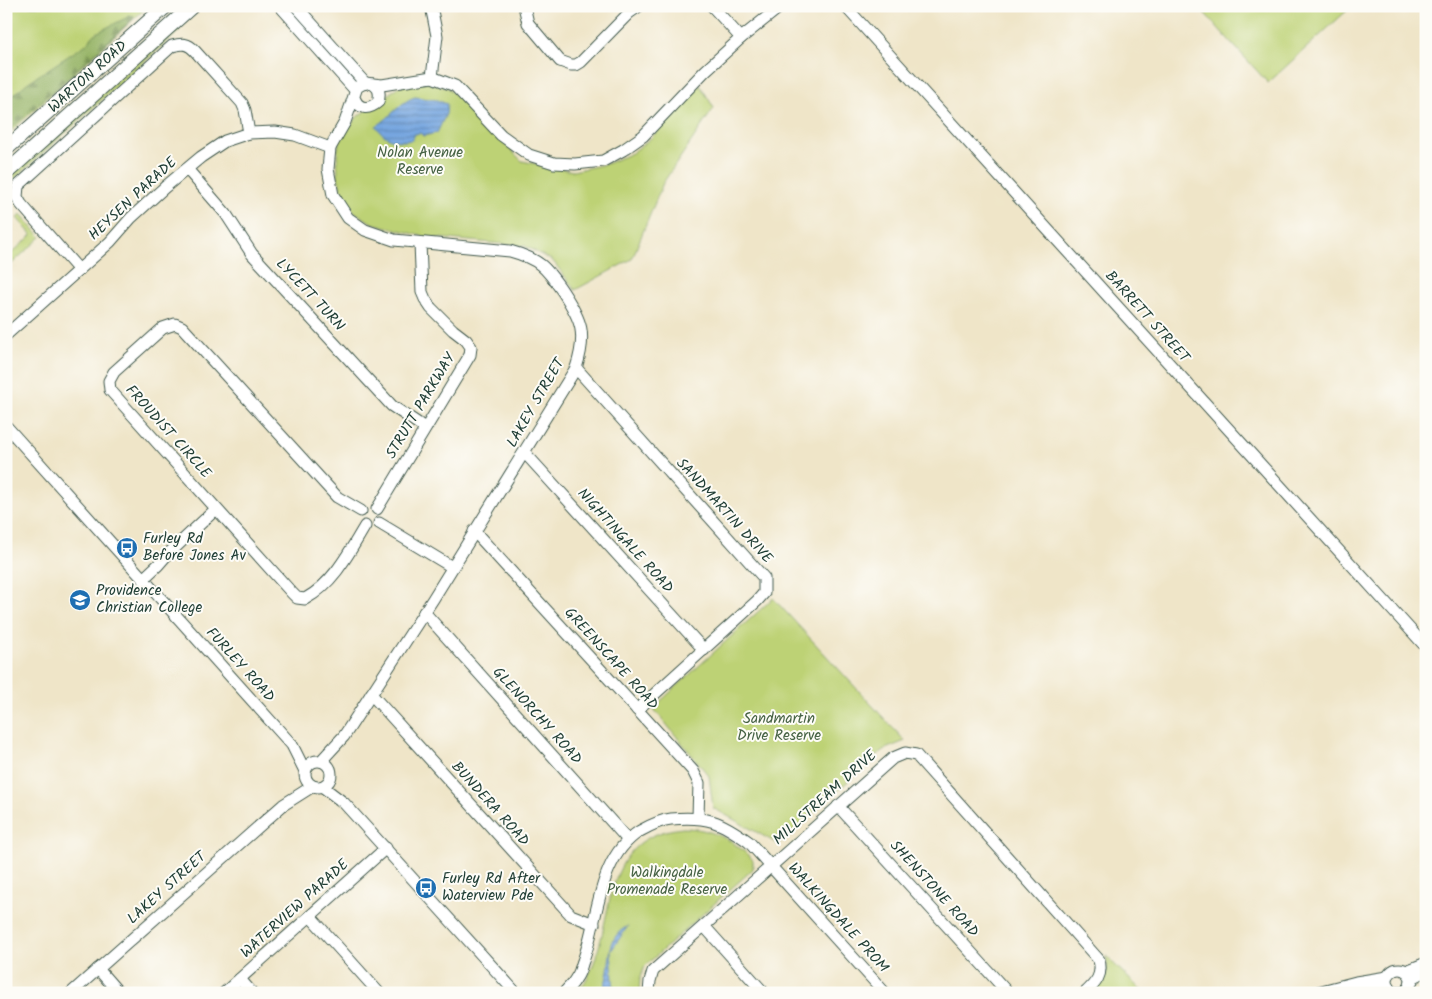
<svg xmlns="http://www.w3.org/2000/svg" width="1432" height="999" font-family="Kalam,sans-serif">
	<defs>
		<pattern id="forest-firs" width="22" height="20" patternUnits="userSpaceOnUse" patternTransform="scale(1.25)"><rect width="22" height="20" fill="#96b466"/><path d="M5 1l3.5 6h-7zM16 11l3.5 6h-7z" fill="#7a9455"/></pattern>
		<pattern id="water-rules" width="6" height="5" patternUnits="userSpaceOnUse" patternTransform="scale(1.25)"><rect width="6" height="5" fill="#76a6e0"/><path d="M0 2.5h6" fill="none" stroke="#6088b6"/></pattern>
	</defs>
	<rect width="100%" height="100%" fill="#fdfcf7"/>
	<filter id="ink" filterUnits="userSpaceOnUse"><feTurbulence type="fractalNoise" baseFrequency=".02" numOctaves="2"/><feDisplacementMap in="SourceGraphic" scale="10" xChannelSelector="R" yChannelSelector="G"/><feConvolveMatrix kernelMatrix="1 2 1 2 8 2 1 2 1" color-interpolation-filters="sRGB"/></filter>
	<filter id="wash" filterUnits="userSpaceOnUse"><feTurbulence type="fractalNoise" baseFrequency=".0096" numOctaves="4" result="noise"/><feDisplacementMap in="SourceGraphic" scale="20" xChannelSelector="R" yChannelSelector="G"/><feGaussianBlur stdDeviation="1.12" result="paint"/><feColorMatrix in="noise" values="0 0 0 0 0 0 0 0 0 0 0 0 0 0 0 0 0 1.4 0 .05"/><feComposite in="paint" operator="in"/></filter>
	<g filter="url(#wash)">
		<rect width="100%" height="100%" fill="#efe5c8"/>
		<g fill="#bdd275" stroke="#6e8854">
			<path d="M6 6H148L6 136Z"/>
			<path d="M1198 6H1352L1268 83Z"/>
			<path d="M182 22 179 31 6 186V177Z"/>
			<path d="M423 81 448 88 522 161 573 171 606 164 632 153 651 138 700 85 714 108 663 183 632 259 575 290 553 261 525 246 426 237 372 223 353 211 342 193 338 177 337 155 339 140 358 116 401 85Z"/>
			<path d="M21 214 41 237 7 268 6 258 32 235 17 218Z"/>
			<path d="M773 598 905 741 883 750 778 844 713 808 709 776 653 708Z"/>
			<path d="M683 828C711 828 734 840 753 860V869L645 966 640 979 639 993H577C622 940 588 837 683 828Z"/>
			<path d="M1106 956 1144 993H1093C1105 976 1109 979 1106 956Z"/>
		</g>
		<path fill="url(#forest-firs)" stroke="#5a784d" d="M130 16 135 17 6 133V102L27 83 85 45 96 33Z"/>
		<g fill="url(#water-rules)" stroke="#4a728a">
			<path d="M415 97 437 100 447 104 446 114 437 133 423 136 420 133 415 134 412 140C397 143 385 140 376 126 391 118 399 102 415 97Z"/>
			<path d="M628 926 611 951 614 993H602C605 985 607 977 608 970 611 950 609 936 628 926Z"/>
		</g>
	</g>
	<g filter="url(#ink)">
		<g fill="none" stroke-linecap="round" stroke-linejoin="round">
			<g stroke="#3e564a" stroke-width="13">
				<g id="minor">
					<path d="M280 6 355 90"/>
					<path d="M296 6 365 83"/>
					<path d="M431 6 437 36 432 77"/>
					<path d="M524 6 528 23 560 61 571 65H576L581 62 629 13 639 6"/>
					<path d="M712 6 741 38"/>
					<path d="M845 6 1426 647"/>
					<path d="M373 84 382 85 432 77 455 86 501 135 529 155 554 163 575 164 603 161 623 150 643 136 705 71 741 38 781 6"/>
					<path d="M187 169 226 214 252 254 392 406 425 428"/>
					<path d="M79 270 21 204 17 197 18 186 172 46C182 43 188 43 195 51L242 103 245 110 249 133"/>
					<path d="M6 335 110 242 131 218 165 187 201 157 225 141 249 133 275 132 295 135 330 148"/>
					<path d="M576 368 764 578V593L757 601 637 710"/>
					<path d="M6 426 292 745 305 771"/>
					<path d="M525 453 704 650"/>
					<path d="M377 509 470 355 471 347 466 340 453 330 431 308 425 299 422 292 420 243"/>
					<path d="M361 511 337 497 182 327 175 324 163 328 114 372 109 381 110 390 292 593 297 598 305 599C333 584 349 553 365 526"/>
					<path d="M379 523 452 567"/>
					<path d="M474 531 693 771 699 783 698 817"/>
					<path d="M143 579 158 565 165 557 216 509"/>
					<path d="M424 612 628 840"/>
					<path d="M371 694 571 915 594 924"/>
					<circle cx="318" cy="774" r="13"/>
					<path d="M321 761 344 736 433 599 576 368C587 334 582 321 563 292 546 267 539 259 510 251L394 240 365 230 348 218 333 195 328 169 330 148 345 122 357 87C371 78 383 86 378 102 369 110 358 110 354 97"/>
					<path d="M323 787 344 803 516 993"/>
					<path d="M838 806 1008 993"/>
					<path d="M310 916 379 993"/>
					<path d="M704 926 764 993"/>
					<circle cx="1399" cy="981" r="12"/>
					<path d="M98 969 119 993"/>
					<path d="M1406 971 1426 963"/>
					<path d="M240 979 252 993"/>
					<path d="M1410 984 1414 977 1426 971"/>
					<path d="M1358 988 1381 986 1389 987"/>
					<path d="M71 993 283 805 313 786"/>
					<path d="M224 993 386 848"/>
					<path d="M564 993C568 988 573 984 576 978 580 973 581 966 583 961 599 918 597 858 640 831 649 826 660 820 671 819 708 816 720 821 749 842L885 993"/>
					<path d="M649 993 650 981 653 971 893 758 905 753 916 755 1099 960C1103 975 1096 983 1085 993"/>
					<path d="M1314 993 1356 982 1387 977"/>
				</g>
			</g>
			<g stroke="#3e564a" stroke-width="16">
				<g id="major">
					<path d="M6 149 166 6"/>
					<path d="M6 173 192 6"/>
				</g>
			</g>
			<use href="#minor" stroke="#fff" stroke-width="11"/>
			<use href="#major" stroke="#fff" stroke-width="14"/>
		</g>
	</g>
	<defs>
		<g id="bus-disc" transform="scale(1.125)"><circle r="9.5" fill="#1f6fb2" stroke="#fdfcf7"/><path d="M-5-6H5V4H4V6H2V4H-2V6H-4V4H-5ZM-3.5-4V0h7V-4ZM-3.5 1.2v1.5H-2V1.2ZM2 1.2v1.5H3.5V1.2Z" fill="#fff"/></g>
		<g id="school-disc" transform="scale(1.125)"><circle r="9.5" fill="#1f6fb2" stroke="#fdfcf7"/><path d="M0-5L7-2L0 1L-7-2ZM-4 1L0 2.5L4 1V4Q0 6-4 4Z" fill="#fff"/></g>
	</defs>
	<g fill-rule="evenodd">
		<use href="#bus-disc" x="127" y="548"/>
		<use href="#school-disc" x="80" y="600"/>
		<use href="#bus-disc" x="426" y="888"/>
	</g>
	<g text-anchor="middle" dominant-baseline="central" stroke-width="4" stroke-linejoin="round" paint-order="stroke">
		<g font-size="15" fill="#1f3d34" stroke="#fdfcf7">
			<text transform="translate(88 77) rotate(-42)">WARTON ROAD</text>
			<text transform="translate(133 199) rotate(-43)">HEYSEN PARADE</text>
			<text transform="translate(310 295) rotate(47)">LYCETT TURN</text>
			<text transform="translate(1147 317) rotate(48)">BARRETT STREET</text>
			<text transform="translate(536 403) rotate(-60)">LAKEY STREET</text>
			<text transform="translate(421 406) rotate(-59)">STRUTT PARKWAY</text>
			<text transform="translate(168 432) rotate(48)">FROUDIST CIRCLE</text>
			<text transform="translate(724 511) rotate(48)">SANDMARTIN DRIVE</text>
			<text transform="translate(625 541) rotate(48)">NIGHTINGALE ROAD</text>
			<text transform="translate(611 659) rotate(48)">GREENSCAPE ROAD</text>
			<text transform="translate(240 665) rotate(48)">FURLEY ROAD</text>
			<text transform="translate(537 716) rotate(48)">GLENORCHY ROAD</text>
			<text transform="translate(825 798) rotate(-42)">MILLSTREAM DRIVE</text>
			<text transform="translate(490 804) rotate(48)">BUNDERA ROAD</text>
			<text transform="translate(167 888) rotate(-42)">LAKEY STREET</text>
			<text transform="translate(934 889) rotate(48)">SHENSTONE ROAD</text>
			<text transform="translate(295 909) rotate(-42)">WATERVIEW PARADE</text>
			<text transform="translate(838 918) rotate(48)">WALKINGDALE PROM</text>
		</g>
		<g font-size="15" fill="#466244" stroke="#fdfcf7">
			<text x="420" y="153">Nolan Avenue<tspan x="420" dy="17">Reserve</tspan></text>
			<text x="779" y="719">Sandmartin<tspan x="779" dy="17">Drive Reserve</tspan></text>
			<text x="667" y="873">Walkingdale<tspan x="667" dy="17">Promenade Reserve</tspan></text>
		</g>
		<g font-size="15" fill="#1f3d34" stroke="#fdfcf7" text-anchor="start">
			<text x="143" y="539">Furley Rd<tspan x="143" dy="17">Before Jones Av</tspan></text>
			<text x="96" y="591">Providence<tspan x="96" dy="17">Christian College</tspan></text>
			<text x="442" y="879">Furley Rd After<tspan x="442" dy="17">Waterview Pde</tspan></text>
		</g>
	</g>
	<rect width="1432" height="999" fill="none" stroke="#fdfcf7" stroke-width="25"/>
</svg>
